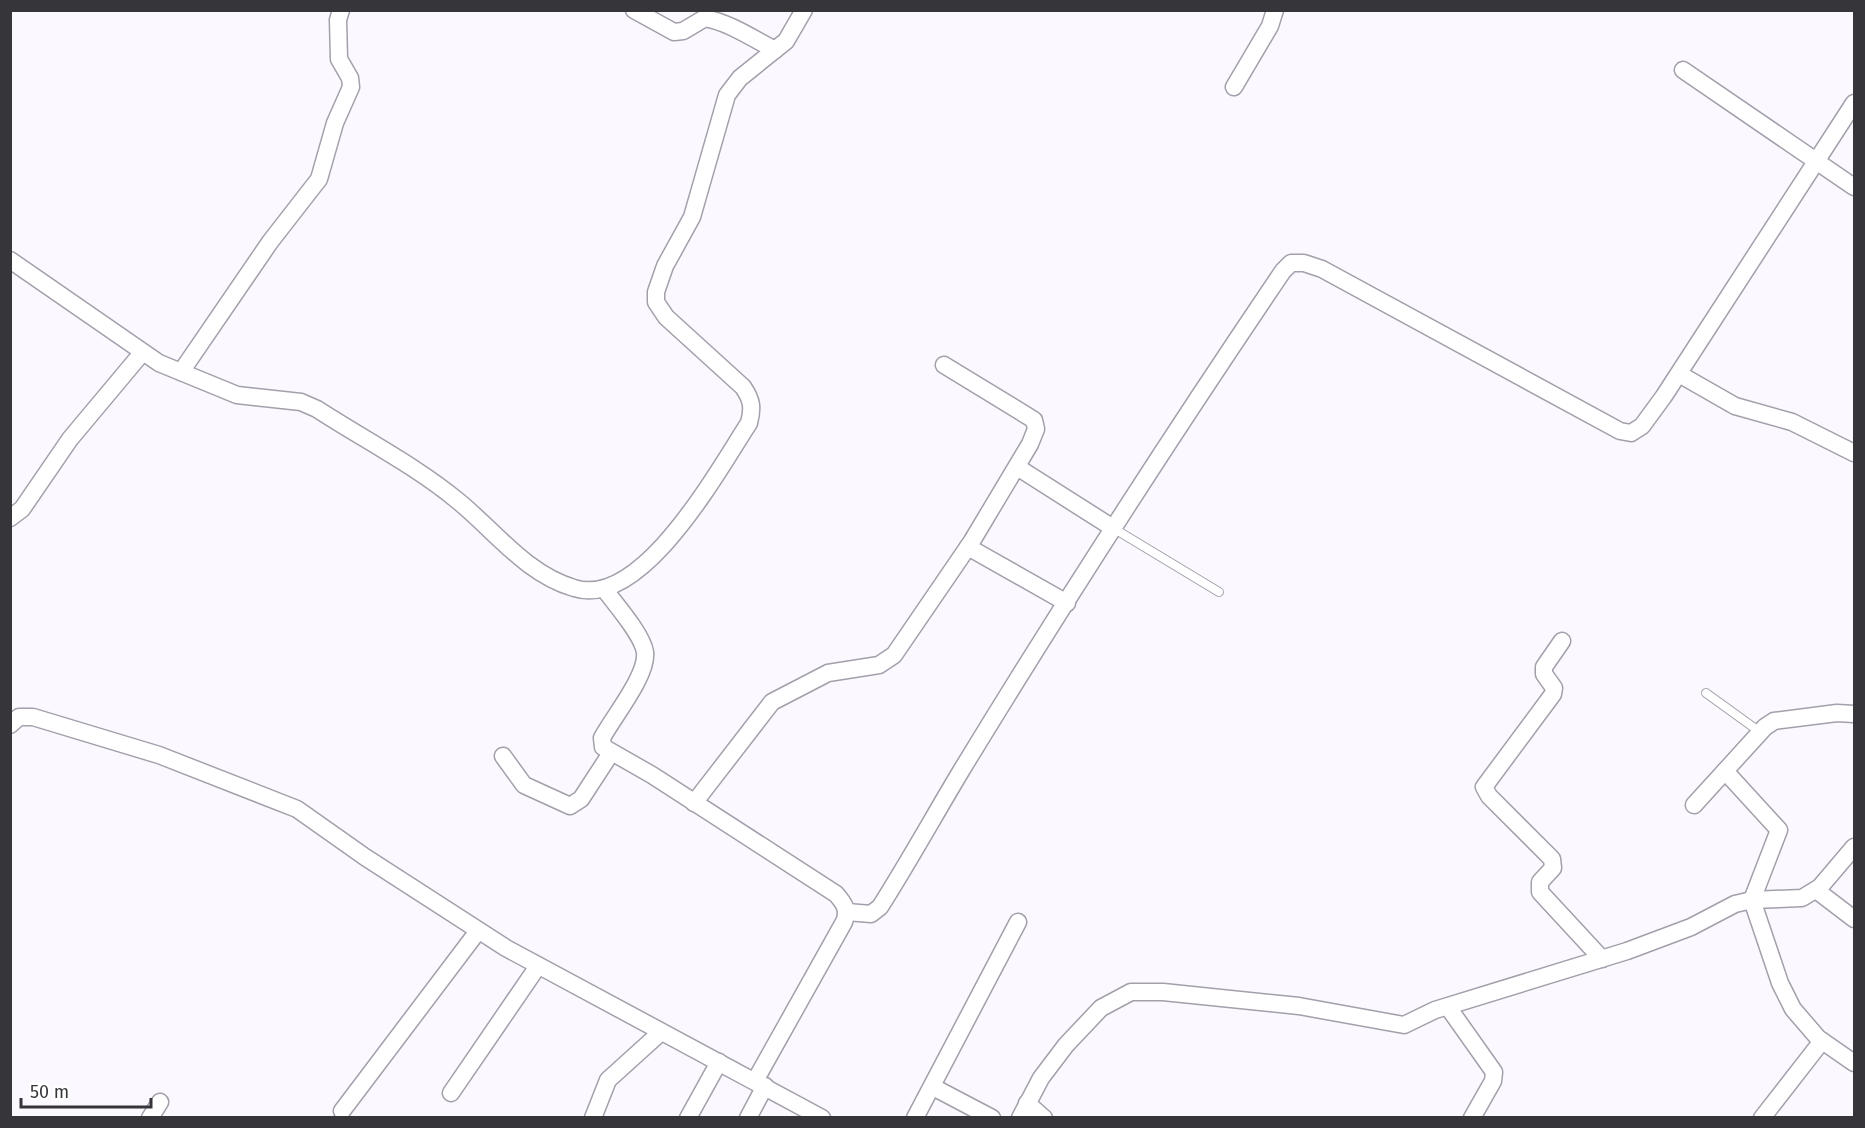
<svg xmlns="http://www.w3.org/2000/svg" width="1865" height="1128" font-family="'Fira Sans',sans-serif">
	<rect width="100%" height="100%" fill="#fbf9ff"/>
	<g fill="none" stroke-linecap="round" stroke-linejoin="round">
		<g stroke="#a39fab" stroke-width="10">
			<g id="service">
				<path d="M1113 528 1219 592"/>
				<path d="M1706 693 1760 732"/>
			</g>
		</g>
		<g stroke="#a39fab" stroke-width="19">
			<g id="minor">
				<path d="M634 10 674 32 683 31 705 18C730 23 752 38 775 50"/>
				<path d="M1683 70 1854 187"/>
				<path d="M1234 87 1270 26 1275 10"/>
				<path d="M10 260 159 363 237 395 301 402 317 409C363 439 416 466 458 501 495 531 526 574 574 588 642 610 718 470 749 423 753 408 752 400 743 387L666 317 656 302V292L665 266 692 217 727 95 740 78 786 41 804 10"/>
				<path d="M181 372 270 242 319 179 335 123 351 87 350 78 339 59 338 20 341 10"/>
				<path d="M1679 374 1735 406 1792 422 1854 453"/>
				<path d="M1017 467 1113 528"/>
				<path d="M10 518 22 509 70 439 142 353"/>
				<path d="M968 547 1067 603"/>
				<path d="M605 590C616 605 642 634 645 652 648 675 613 717 602 738L603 747 652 775 836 894C844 903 849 910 844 922L755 1081"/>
				<path d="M1562 641 1544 667V674L1554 688 1553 694 1484 787 1489 796 1552 859 1553 868 1540 882V892L1602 959"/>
				<path d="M10 725 19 717H33L159 755 297 809 365 857 506 948 822 1118"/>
				<path d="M503 756 524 785 570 806 581 799 611 753"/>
				<path d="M1725 771 1779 830 1752 900 1780 983 1793 1009 1818 1038 1854 1063"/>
				<path d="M694 803 772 702 828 673 879 665 894 655 972 541 1030 444 1036 429 1034 420 944 365"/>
				<path d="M1694 805 1765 727 1774 721 1837 713 1854 714"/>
				<path d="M1816 890 1854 919"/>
				<path d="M847 912 871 914 880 907C908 863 934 816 961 771 1064 602 1172 435 1283 271L1291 263H1304L1322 269 1620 431 1631 433 1642 426 1664 396 1854 103"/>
				<path d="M1448 1007 1494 1072 1493 1081 1472 1118"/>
				<path d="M933 1087 992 1118"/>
				<path d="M451 1093 538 966"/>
				<path d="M1027 1103 1044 1118"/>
				<path d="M342 1111 478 931"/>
				<path d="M150 1118 160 1102"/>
				<path d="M593 1118 608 1080 660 1033"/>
				<path d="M688 1118 719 1062"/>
				<path d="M748 1118 765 1086"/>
				<path d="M915 1118 1018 922"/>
				<path d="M1020 1118 1041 1078 1066 1045 1101 1008 1131 992H1163L1299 1006 1404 1025 1435 1010 1627 951 1691 927 1735 904 1752 900 1802 898 1820 887 1854 847"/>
				<path d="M1762 1118 1822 1041"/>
			</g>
		</g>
		<use href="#service" stroke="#fff" stroke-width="8"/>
		<use href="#minor" stroke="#fff" stroke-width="16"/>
	</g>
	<rect width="1865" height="1128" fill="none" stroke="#36353a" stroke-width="24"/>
	<path d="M21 1098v9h130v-9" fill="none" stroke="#36353a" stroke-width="3"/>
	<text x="30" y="1098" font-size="18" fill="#36353a" stroke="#ffffff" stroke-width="4.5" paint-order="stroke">50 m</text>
</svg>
